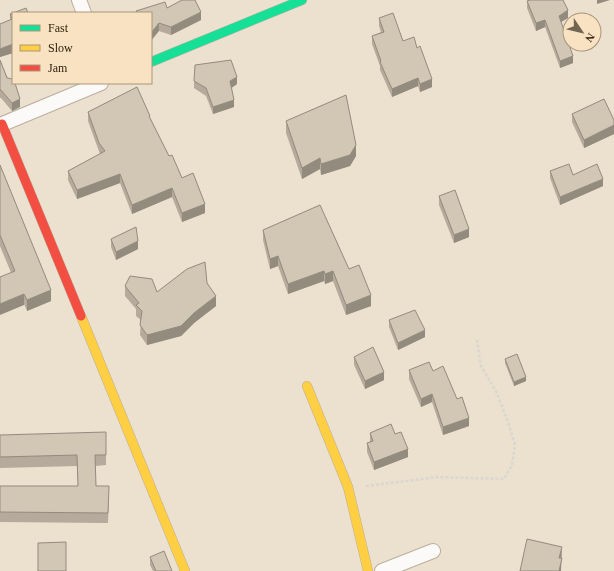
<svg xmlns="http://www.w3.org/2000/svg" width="614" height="571" font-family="Georgia,serif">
	<rect width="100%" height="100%" fill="#ece0cf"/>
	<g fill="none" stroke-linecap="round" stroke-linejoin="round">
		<g stroke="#bbae9d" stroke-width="16">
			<g id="street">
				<path d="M79 0 84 13"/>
				<path d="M0 125 101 83"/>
				<path d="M382 571 433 551"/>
			</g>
		</g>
		<g stroke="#bbae9d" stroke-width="10">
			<path id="fast" d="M151 62 302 0"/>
		</g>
		<g stroke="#bbae9d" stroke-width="10">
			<g id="slow">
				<path d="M81 316 185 571"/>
				<path d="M307 386 348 487 368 571"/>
			</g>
		</g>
		<g stroke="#bbae9d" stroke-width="10">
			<path id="jam" d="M2 124 81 316"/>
		</g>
		<path stroke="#dad6d0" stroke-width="2.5" stroke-dasharray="3 2" stroke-linecap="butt" d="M366 486 438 477 504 479 512 465 515 445 508 422 497 393 481 366 477 340"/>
		<use href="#street" stroke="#fcfaf8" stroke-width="14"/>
		<use href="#fast" stroke="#16e098" stroke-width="9"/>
		<use href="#slow" stroke="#ffcf43" stroke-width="9"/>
		<use href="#jam" stroke="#f24e42" stroke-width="9"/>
	</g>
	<g fill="#b5aa9b">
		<path d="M527 1 568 18 561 22 573 63 560 68 545 27 536 31 527 8Z"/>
		<path d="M167 8 201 20 171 35 159 31 151 13H136V11Z"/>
		<path d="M13 13V53L0 57V24L10 20V14Z"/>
		<path d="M379 18 403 41 432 87 420 92 418 86 392 97 380 70V66L372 44V36L381 32 379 26Z"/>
		<path d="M0 60 20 107 12 111 1 98H0Z"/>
		<path d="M194 81 237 84 231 88 234 107 213 114 206 96 194 88Z"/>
		<path d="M88 112 150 118 169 156 182 178 205 213 182 222 172 197 132 214 120 183 77 199 68 180V171L100 154 88 121Z"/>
		<path d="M572 114 614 120V134L584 148 572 122Z"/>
		<path d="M286 121 356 156 350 166 321 175 320 169 302 179 286 133Z"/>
		<path d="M0 165 51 301 27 311 0 246Z"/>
		<path d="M550 171 573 175 603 186 560 205 550 178Z"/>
		<path d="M439 196 469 237 454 243 439 205Z"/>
		<path d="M263 230 349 269 371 306 346 315 333 281 325 284 324 281 288 294 278 266 270 269 263 240Z"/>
		<path d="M111 239 138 249 116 260 111 247Z"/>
		<path d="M207 283 216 306 194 323 181 336 147 345 140 335 141 320 136 316V309L125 296V286L157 292Z"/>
		<path d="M389 320 425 337 398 350 389 327Z"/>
		<path d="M354 357 384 380 365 389 354 365Z"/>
		<path d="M505 359 526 381 514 386 505 363Z"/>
		<path d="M409 370 433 371 457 399 469 426 443 435 432 402 421 407 409 379Z"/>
		<path d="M370 433 395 434 408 457 374 470 367 452V443L370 442Z"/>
		<path d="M0 435 106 455V465L95 466 96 486 109 497 108 523 0 522V486H78L77 466 0 468Z"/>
		<path d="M150 557 172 571H153L150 565Z"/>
	</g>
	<g fill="#938b7e">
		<path d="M597 0H610L597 4Z"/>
		<path d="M568 10V18L559 23V16Z"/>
		<path d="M201 12V20L171 35V27Z"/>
		<path d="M545 20V27L536 31V23Z"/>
		<path d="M159 23V31L151 41V33Z"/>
		<path d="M13 44V53L0 57V49Z"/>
		<path d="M573 56V63L560 68V61Z"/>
		<path d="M237 77V84L230 89V81Z"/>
		<path d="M418 78V86L392 97V89Z"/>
		<path d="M432 79V87L420 92V84Z"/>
		<path d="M20 99V107L12 111V103Z"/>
		<path d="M234 100V107L213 114V107Z"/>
		<path d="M614 125V134L584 148V140Z"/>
		<path d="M356 145V156L350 166 321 175V164Z"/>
		<path d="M320 158V169L302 179V168Z"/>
		<path d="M120 174V183L77 199V190Z"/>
		<path d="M603 179V186L560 205V197Z"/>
		<path d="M172 188V197L132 214V205Z"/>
		<path d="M205 204V213L182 222V213Z"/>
		<path d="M469 229V237L454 243V235Z"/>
		<path d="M138 241V249L116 260V252Z"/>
		<path d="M278 256V266L270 269V259Z"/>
		<path d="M324 271V281L288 294V284Z"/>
		<path d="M333 271V281L325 284V274Z"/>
		<path d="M51 290V301L27 311V300Z"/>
		<path d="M24 294V305L0 315V304Z"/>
		<path d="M371 295V306L346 315V305Z"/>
		<path d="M216 296V306L194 323 181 336 147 345V335L194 313Z"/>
		<path d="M425 330V337L398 350V343Z"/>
		<path d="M384 372V380L365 389V381Z"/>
		<path d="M526 377V381L514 386V382Z"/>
		<path d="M432 394V402L421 407V399Z"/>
		<path d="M469 418V426L443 435V427Z"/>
		<path d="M408 449V457L374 470V462Z"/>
		<path d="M562 547 561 571H559V558Z"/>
	</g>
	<g fill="#d2c6b4" stroke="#938b7e">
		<path d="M182 0H195L201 12 171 27 159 23 151 33V13H137L136 11 165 2 167 8Z"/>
		<path d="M530 0H563L568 10 559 16 573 56 560 61 545 20 536 23 527 1Z"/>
		<path d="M26 8 28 13H13Z"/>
		<path d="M13 13V44L0 49V24L12 19 10 14Z"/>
		<path d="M393 13 403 41 414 37 417 48 420 46 432 79 420 84 418 78 392 89 380 62 381 61 372 36 384 32 379 18Z"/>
		<path d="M0 60 7 78 13 79V83H15L20 99 12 103 1 90H0Z"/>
		<path d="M231 60 237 77 230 81 234 100 213 107 206 88 194 81 195 65Z"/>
		<path d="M137 87 150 116H149L169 156 172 155 182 178 193 173 205 204 182 213 172 188 132 205 120 174 77 190 68 171 105 151 99 143 88 112Z"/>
		<path d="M346 95 356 145 350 155 321 164 320 158 302 168 286 121Z"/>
		<path d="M604 99 614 120V125L584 140 572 114Z"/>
		<path d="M569 164 573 175 597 164 603 179 560 197 550 171Z"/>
		<path d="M0 165 51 290 27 300 24 294 0 304V277L15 271 0 235Z"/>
		<path d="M455 190 469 229 454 235 439 196Z"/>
		<path d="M320 205 349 269 359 265 371 295 346 305 333 271 325 274 324 271 288 284 278 256 270 259 263 230Z"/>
		<path d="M136 227 138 241 116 252 111 239Z"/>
		<path d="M205 262 207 283 216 296 194 313 181 326 147 335 140 325 142 311 136 305 139 303 125 286 130 276 152 279 157 292 187 269Z"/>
		<path d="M415 310 425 330 398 343 389 320Z"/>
		<path d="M373 347 384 372 365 381 354 357Z"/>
		<path d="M517 354 526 377 514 382 505 359Z"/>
		<path d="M429 362 433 371 443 366 457 399 462 397 469 418 443 427 432 394 421 399 409 370Z"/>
		<path d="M391 424 395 434 401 432 408 449 374 462 367 443 373 441 370 433Z"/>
		<path d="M106 432V455H95L96 486H109L108 513 0 512V486H78L77 455 0 457V435Z"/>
		<path d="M527 539 562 547 559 558H562L559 571H520Z"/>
		<path d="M66 542V571H38V543Z"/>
		<path d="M164 551 172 571H156L150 557Z"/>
	</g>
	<rect x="12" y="12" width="140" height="72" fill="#f9e2c2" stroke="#a9967a"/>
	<rect x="20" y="25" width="20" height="6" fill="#16e098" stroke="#a9967a"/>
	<text x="48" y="32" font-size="12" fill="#31230d">Fast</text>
	<rect x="20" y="45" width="20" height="6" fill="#ffcf43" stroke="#a9967a"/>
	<text x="48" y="52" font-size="12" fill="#31230d">Slow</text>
	<rect x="20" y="65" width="20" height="6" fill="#f24e42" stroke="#a9967a"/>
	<text x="48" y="72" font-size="12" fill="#31230d">Jam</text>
	<g transform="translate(582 32) rotate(125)"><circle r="19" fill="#f9e2c2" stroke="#a9967a"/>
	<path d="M0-3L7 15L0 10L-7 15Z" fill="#726551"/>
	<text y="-6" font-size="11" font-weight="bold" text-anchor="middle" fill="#31230d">N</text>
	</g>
</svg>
